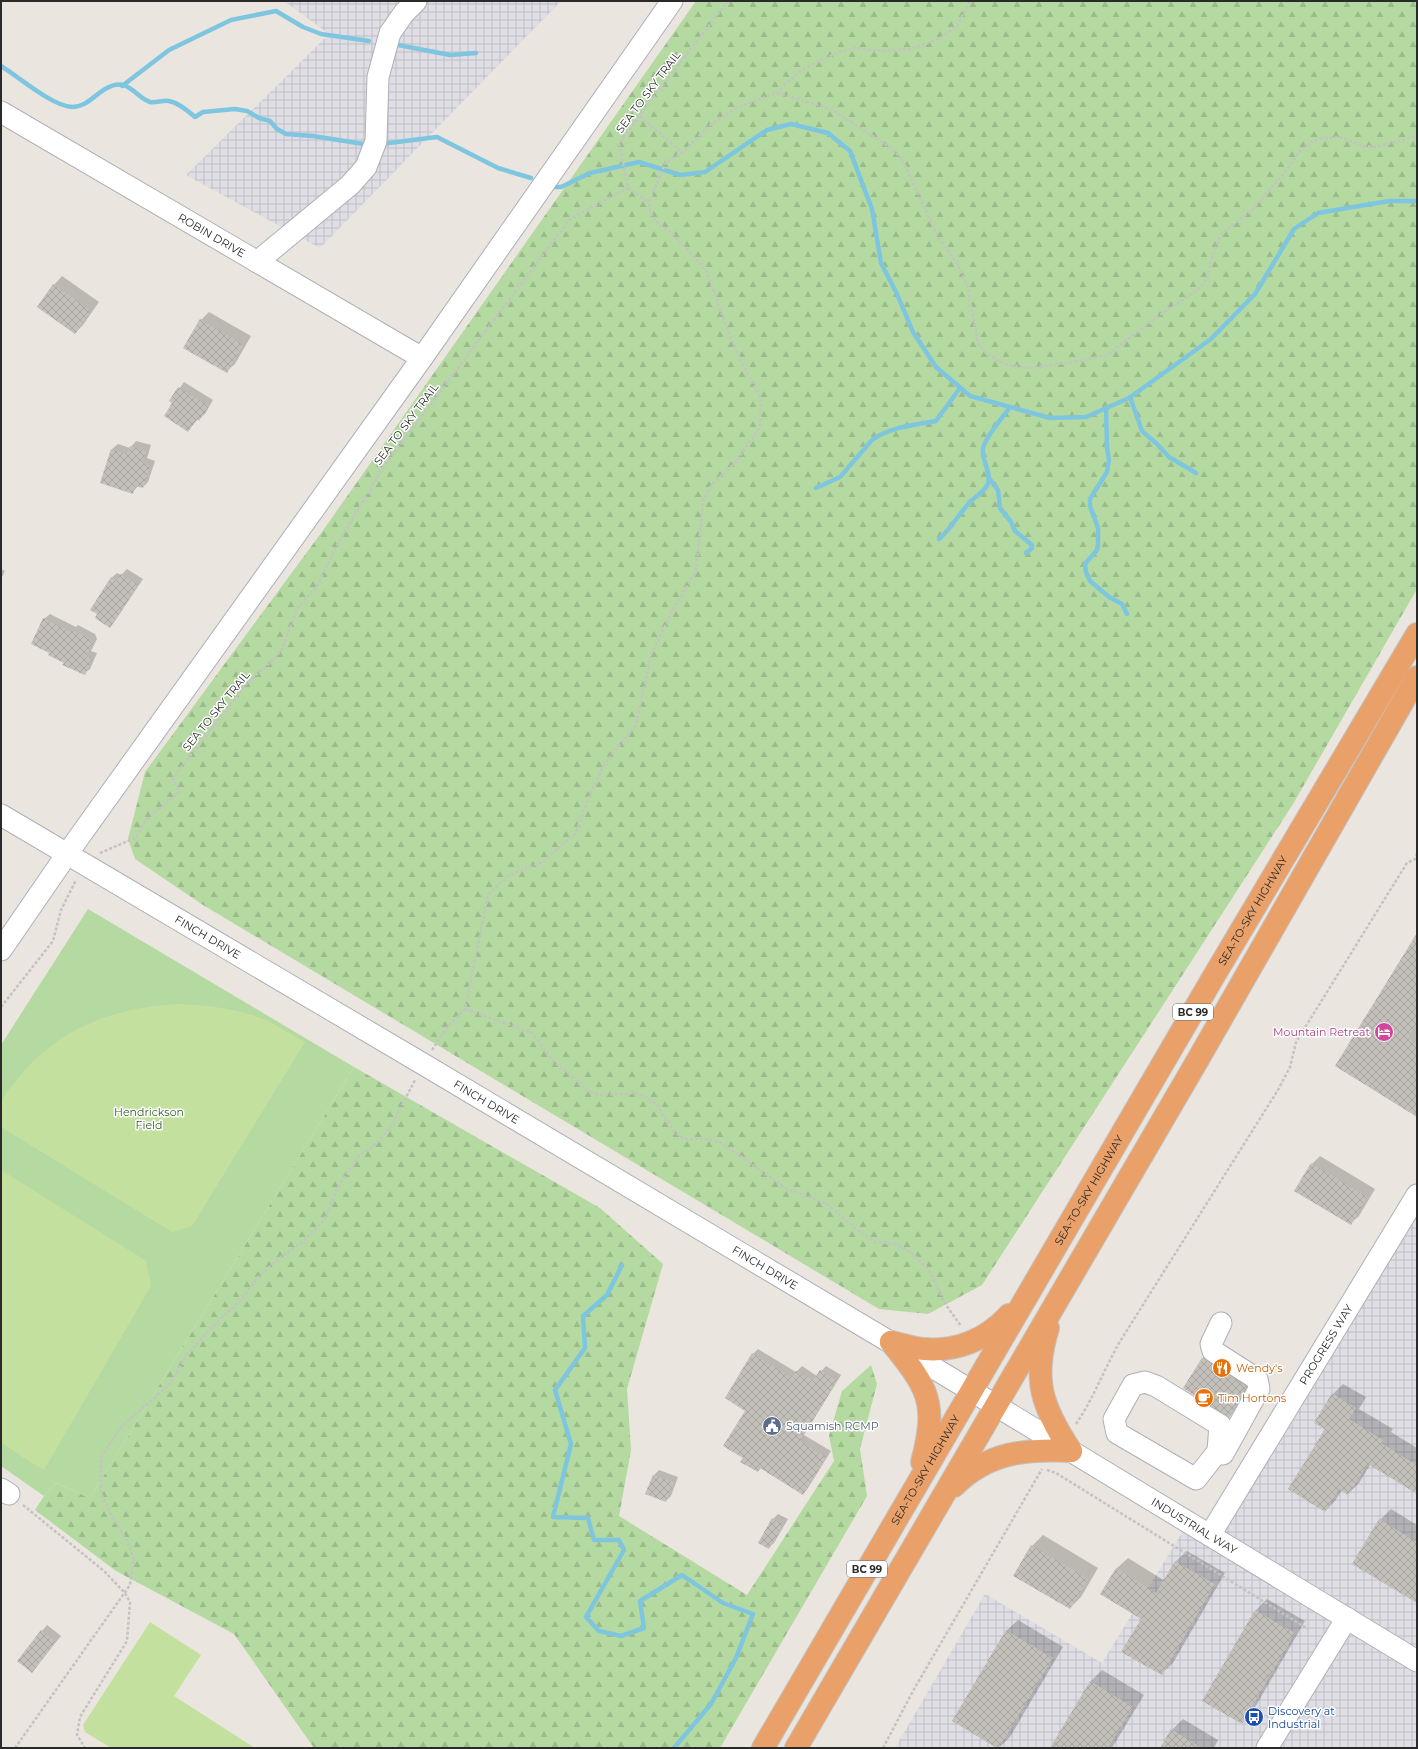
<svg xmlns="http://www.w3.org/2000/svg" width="1418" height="1749" font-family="Montserrat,sans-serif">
	<defs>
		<pattern id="industrial-grid" width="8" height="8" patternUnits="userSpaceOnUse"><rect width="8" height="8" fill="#dfdee4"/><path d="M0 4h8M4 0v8" fill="none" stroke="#c0bfc4"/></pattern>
		<pattern id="forest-firs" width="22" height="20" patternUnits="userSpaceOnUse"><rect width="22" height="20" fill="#b5daa1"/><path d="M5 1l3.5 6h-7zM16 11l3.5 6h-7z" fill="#9cbb8b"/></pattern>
		<pattern id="building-cross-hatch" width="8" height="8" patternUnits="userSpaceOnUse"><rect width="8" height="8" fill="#c3bfb9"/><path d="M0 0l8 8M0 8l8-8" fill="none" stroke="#a8a49f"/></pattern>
	</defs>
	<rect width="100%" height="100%" fill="#eae5de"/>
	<g fill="url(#industrial-grid)">
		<path d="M284 1H561L320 248 186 175 329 34Z"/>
		<path d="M1417 1214V1748H895L985 1594 1102 1663 1185 1528 1216 1545Z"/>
	</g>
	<g fill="url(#forest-firs)">
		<path d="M696 1H1417V589L1293 804 982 1285 928 1314 879 1309 203 905 135 859 128 839 145 772 324 529Z"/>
		<path d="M354 1067 600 1208 663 1264 627 1389 631 1450 619 1516 747 1595 834 1461 829 1436 842 1391 871 1365 877 1384 860 1449 867 1496 720 1748H314L234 1634 116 1571 35 1510 44 1496 56 1483 90 1498Z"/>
	</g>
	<path fill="#b5daa1" d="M88 909 354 1067 90 1498 56 1483 44 1496 1 1466V1045Z"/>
	<g fill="#c4e09e">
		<path d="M178 1004C205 1005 230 1008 255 1016 272 1022 289 1033 305 1042L192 1226 172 1232 1 1127C1 1120 0 1107 2 1100 7 1090 17 1080 24 1071 67 1024 117 1008 178 1004Z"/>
		<path d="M1 1170 146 1261 151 1286 44 1470 27 1460 1 1442Z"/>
		<path d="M150 1622 201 1655 174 1696 255 1748H111L85 1732 83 1725Z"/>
	</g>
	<g fill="#0003">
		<path d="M62 276 99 302 83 325 75 333 54 285Z"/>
		<path d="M209 312 251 336 235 364 226 372 201 320Z"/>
		<path d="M184 382 213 400 205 414 199 419H198L188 431 174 403 170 401Z"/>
		<path d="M136 441 151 445 147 458 155 461 148 482 143 487 138 486 132 493 102 482 112 449 118 444 130 448Z"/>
		<path d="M1 569 5 571 1 579Z"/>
		<path d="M127 569 143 579 115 621 110 626 111 578 117 573 121 575Z"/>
		<path d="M50 614 76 627 78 625 95 634 97 639 91 651 97 653 90 669 84 674 65 662 44 619Z"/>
		<path d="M1417 935 1416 1029 1417 1116 1336 1066Z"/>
		<path d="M1320 1156 1375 1189 1359 1216 1350 1224 1312 1164Z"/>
		<path d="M1214 1347 1257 1375 1240 1405 1229 1417 1184 1388 1203 1358Z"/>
		<path d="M758 1349 796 1372 802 1366 817 1376 826 1366 841 1375 804 1435 831 1451 808 1488 803 1494 761 1468 758 1471 744 1458 746 1410 753 1354Z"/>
		<path d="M1343 1384 1366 1397 1359 1409 1393 1429 1391 1432 1417 1448V1493L1370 1465 1359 1483 1348 1494 1342 1490 1335 1501 1325 1511 1326 1429 1333 1394Z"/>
		<path d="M659 1470 678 1477 671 1496 666 1501 647 1494 654 1475Z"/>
		<path d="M1391 1509 1417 1525V1599L1353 1563 1380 1520Z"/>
		<path d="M778 1514 788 1519 774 1543 768 1548 773 1519Z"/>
		<path d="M1043 1535 1098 1568 1081 1597 1070 1608 1032 1546Z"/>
		<path d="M1187 1551 1225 1573 1173 1663 1161 1674 1143 1618 1116 1569 1128 1558 1165 1581 1175 1562Z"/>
		<path d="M1267 1599 1305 1621 1253 1711 1241 1723 1203 1700 1256 1610Z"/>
		<path d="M1018 1620 1063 1647 1010 1737 999 1748 1006 1631Z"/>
		<path d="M47 1625 61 1636 32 1671 42 1631Z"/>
		<path d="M1102 1670 1144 1695 1112 1748H1051L1091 1681Z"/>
		<path d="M1183 1719 1218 1740 1214 1748H1161L1172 1730Z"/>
	</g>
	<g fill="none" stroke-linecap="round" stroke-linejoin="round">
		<g stroke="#7ec6e0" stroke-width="4.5">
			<path d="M393 44 450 55 476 53"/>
			<path d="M1 66C19 77 52 106 72 107 87 107 95 94 107 88 128 76 136 98 150 102 156 103 163 100 169 101 179 103 188 111 195 117L203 112 235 109 247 111 259 118 270 121 277 129 286 134 313 136 370 145"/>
			<path d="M122 86 169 50 231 20 276 11 303 27 321 34 369 41"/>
			<path d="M381 144 437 137 498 168 531 178"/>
			<path d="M550 187H561L590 173 639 162 680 175 705 172 767 130 791 124 828 133 850 151 872 209 881 263 897 294 913 332 936 367 970 396 1050 418 1086 417 1129 398 1211 339 1255 294 1294 229 1318 213 1389 201H1417"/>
			<path d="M1130 397 1142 431 1157 444 1169 457 1196 473"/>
			<path d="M1106 408 1107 448 1109 460 1107 472 1090 499V506L1098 528V545L1097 550 1085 564 1086 572 1090 581 1109 597 1122 604 1127 614"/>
			<path d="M989 478 998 490 1000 508 1011 522 1015 531 1032 545V548L1026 553"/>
			<path d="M816 488 840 477 872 440C890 427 915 425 936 421L960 388"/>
			<path d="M939 539C952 528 959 513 971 501 976 496 985 491 988 484 992 473 981 460 983 448 986 436 1003 417 1010 407"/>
			<path d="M622 1265 607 1295 583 1316 585 1348 555 1390 571 1444 553 1517 588 1518 594 1540H619L624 1550 586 1617 599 1631 621 1636 644 1628 640 1601 682 1575 723 1603 753 1614 736 1658 711 1704 674 1748"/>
		</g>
	</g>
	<g fill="url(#building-cross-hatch)">
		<path d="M53 284 91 311 75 334 37 307Z"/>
		<path d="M200 319 243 345 227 373 183 348Z"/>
		<path d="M178 387 209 406 199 421 197 419 188 432 164 416 172 403 169 401Z"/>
		<path d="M130 446 146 451 142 463 150 466 143 488 135 486 133 494 100 483 111 449 127 454Z"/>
		<path d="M121 574 138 585 110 628 95 618 97 614 90 610 111 577 116 581Z"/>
		<path d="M43 618 71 632 72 630 90 639 92 645 86 656 92 659 85 675 62 665 64 663 48 655 49 653 31 644Z"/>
		<path d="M1417 933V1024L1408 1038 1417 1043V1117L1335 1066Z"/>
		<path d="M1311 1163 1367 1197 1351 1225 1294 1191Z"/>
		<path d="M752 1353 792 1378 796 1371 813 1381 820 1370 837 1381 800 1441 826 1457 803 1495 760 1468 758 1472 740 1462 743 1458 723 1446 745 1411 725 1398Z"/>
		<path d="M1202 1358 1246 1386 1229 1418 1183 1388Z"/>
		<path d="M1332 1393 1356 1408 1349 1419 1383 1440 1381 1443 1417 1465V1494L1368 1464 1348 1495 1339 1489 1325 1512 1288 1489 1325 1429 1314 1423Z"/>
		<path d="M653 1475 674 1482 666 1502 645 1494Z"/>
		<path d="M772 1518 783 1525 769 1549 758 1543Z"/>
		<path d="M1379 1519 1417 1542V1603L1352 1564Z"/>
		<path d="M1031 1545 1088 1579 1070 1609 1013 1576Z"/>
		<path d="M1175 1561 1215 1584 1162 1675 1121 1652 1141 1619 1100 1594 1116 1568 1156 1593Z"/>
		<path d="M1255 1610 1295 1633 1242 1724 1202 1701Z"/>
		<path d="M41 1630 56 1642 32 1673 17 1661Z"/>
		<path d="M1006 1630 1053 1658 999 1748H997L952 1721Z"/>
		<path d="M1090 1681 1133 1707 1108 1748H1050Z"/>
		<path d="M1171 1729 1202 1748H1160Z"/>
	</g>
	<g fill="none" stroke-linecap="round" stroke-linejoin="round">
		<g stroke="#aeb0b9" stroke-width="23">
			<g id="minor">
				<path id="s1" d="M1 112 422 358"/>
				<path d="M257 262 350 185 366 167 376 141 378 77 390 33 404 13 416 1"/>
				<path id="s2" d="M1 815 423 1064 947 1376 1417 1661"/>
				<path d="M1 950 67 854 422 358 672 1"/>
				<path d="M1221 1323 1211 1344 1213 1351 1257 1379 1259 1389 1223 1454"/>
				<path d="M1145 1382 1156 1386 1220 1425 1218 1451 1196 1479 1117 1433 1114 1419 1133 1385Z"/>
				<path d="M1 1489 9 1494"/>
				<path id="s3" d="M1210 1535 1417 1195"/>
				<path d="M1267 1748 1347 1618"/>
			</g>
		</g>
		<g stroke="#c3c3c3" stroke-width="24">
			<g id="highway">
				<path d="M1048 1328C1032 1380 1042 1407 1071 1451"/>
				<path d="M891 1342C902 1344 913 1348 924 1349 957 1352 987 1339 1009 1315"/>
				<path d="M891 1342C928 1388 938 1402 922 1462"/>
				<path d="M954 1486C988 1452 1025 1449 1071 1451"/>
				<path id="s4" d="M763 1748 1211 981 1417 634"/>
				<path d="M796 1748 1196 1063 1417 677"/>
			</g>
		</g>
		<g stroke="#c3c3c3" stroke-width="2.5" stroke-dasharray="3 2" stroke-linecap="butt">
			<path d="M777 93 831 109 891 148 902 159 938 237 956 262 967 284 978 344 988 355 1005 364 1028 368 1080 361 1107 355 1161 314 1192 294 1202 286 1207 277 1213 254 1220 237 1227 229 1252 210 1282 176 1300 151 1311 142 1324 138 1340 137 1364 146 1376 147 1417 136"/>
			<path d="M640 116 682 153"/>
			<path d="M628 188 649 202"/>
			<path d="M100 853 135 838 147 819 179 792 173 778 247 683 274 659 282 649 297 609 317 586 337 545 382 469 570 219 628 188 619 143 653 98 728 1"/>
			<path d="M1 1007 53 941 61 910 76 880"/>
			<path d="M465 1009 532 1033 553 1061 568 1073 587 1091 600 1095 635 1093 646 1097 656 1104 673 1130 681 1137 688 1139H704L720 1142 787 1189 826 1203 861 1233 876 1242 895 1244 912 1253 929 1270 946 1305 961 1326"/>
			<path d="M432 1050 448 1026 465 1009 488 895 509 875 542 862 575 834 589 797 603 766 636 725 651 655 673 610 696 571 703 501 712 484 736 462 760 427 761 398 742 363 728 331 706 270 672 233 658 223 650 212 649 202 666 162 682 153 709 126 736 108 776 93 800 71 834 54 854 48 882 51 911 49 941 38 957 26 970 1"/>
			<path d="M1076 1424C1093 1399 1104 1370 1119 1343L1278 1090 1290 1067 1296 1042 1407 863 1415 859 1417 854"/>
			<path d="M1047 1470 1056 1473 1308 1629"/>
			<path d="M23 1505 104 1571 125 1593 130 1602 127 1641 80 1717 77 1735 85 1748"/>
			<path d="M15 1748 130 1585 134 1559 127 1541 111 1515 101 1493V1457L122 1426 170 1384 187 1355 217 1322 241 1300 258 1277 278 1259 303 1242 324 1220 339 1185 359 1156 376 1144 390 1128 415 1080"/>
			<path d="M883 1748 913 1691 1042 1469"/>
		</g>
		<use href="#minor" stroke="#fff" stroke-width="21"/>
		<use href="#highway" stroke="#eaa169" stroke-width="22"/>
	</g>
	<defs>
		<g id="hotel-disc" transform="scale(1)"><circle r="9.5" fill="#d1479c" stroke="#fff"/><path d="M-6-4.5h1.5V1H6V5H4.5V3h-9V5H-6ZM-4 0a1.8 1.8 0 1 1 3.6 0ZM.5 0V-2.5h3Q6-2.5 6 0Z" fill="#fff"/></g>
		<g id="restaurant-disc" transform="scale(1)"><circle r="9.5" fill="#e8710a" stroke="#fff"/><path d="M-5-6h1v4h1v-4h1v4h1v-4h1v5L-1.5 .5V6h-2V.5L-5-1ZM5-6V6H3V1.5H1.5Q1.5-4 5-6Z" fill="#fff"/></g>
		<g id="cafe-disc" transform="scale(1)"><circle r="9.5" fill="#e8710a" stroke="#fff"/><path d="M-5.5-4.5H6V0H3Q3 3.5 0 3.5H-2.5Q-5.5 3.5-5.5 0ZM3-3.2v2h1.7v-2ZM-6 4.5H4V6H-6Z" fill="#fff"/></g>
		<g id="civic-disc" transform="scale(1)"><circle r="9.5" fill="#5c6f8a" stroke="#fff"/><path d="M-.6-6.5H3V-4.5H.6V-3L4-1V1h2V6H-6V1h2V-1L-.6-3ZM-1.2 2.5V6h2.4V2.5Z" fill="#fff"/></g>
		<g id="bus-disc" transform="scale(1)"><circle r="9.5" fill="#1a4fb4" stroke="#fff"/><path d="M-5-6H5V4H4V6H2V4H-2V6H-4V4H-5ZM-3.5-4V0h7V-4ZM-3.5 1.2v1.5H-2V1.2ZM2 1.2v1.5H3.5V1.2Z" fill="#fff"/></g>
	</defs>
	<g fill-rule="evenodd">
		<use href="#hotel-disc" x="1384" y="1032"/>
		<use href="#restaurant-disc" x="1222" y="1368"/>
		<use href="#cafe-disc" x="1204" y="1398"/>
		<use href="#civic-disc" x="772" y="1426"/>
		<use href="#bus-disc" x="1254" y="1717"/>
	</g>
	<g text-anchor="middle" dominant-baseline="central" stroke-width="3" stroke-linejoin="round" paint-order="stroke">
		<g fill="#fff" stroke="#6a6a6a" stroke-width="1">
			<rect x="1173" y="1004" width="40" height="16" rx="3"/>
			<rect x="847" y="1561" width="40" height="16" rx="3"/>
		</g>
		<g font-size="10" font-weight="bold" fill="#2a2a2a">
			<text x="1193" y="1012">BC 99</text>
			<text x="867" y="1569">BC 99</text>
		</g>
		<g font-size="11" fill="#2a2a2a" stroke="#fff">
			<text transform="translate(648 92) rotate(-53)">SEA TO SKY TRAIL</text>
			<text stroke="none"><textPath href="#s1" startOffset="244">ROBIN DRIVE</textPath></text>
			<text transform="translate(406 424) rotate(-53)">SEA TO SKY TRAIL</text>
			<text transform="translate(216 711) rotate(-51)">SEA TO SKY TRAIL</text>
			<text stroke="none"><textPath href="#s4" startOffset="970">SEA-TO-SKY HIGHWAY</textPath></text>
			<text stroke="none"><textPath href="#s2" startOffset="240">FINCH DRIVE</textPath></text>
			<text stroke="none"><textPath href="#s2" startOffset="564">FINCH DRIVE</textPath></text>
			<text stroke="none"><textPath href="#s4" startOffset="646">SEA-TO-SKY HIGHWAY</textPath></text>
			<text stroke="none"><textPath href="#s2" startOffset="888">FINCH DRIVE</textPath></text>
			<text stroke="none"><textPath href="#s3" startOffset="223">PROGRESS WAY</textPath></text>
			<text stroke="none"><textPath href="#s4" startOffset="322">SEA-TO-SKY HIGHWAY</textPath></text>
			<text stroke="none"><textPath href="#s2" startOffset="1389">INDUSTRIAL WAY</textPath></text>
		</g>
		<g font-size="11" fill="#b23c85" stroke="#fff" text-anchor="end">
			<text x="1370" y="1032">Mountain Retreat</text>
		</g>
		<g font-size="11" fill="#2f5e23" stroke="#fff">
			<text x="149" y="1112">Hendrickson<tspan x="149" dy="13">Field</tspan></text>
		</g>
		<g font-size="11" fill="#c56008" stroke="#fff" text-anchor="start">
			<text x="1236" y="1368">Wendy's</text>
			<text x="1218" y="1398">Tim Hortons</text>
		</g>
		<g font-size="11" fill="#4e5e75" stroke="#fff" text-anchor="start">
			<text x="786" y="1426">Squamish RCMP</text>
		</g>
		<g font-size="11" fill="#164399" stroke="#fff" text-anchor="start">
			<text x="1268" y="1711">Discovery at<tspan x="1268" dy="13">Industrial</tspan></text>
		</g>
	</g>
	<rect width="1418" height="1749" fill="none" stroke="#2a2a2a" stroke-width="4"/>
</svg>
